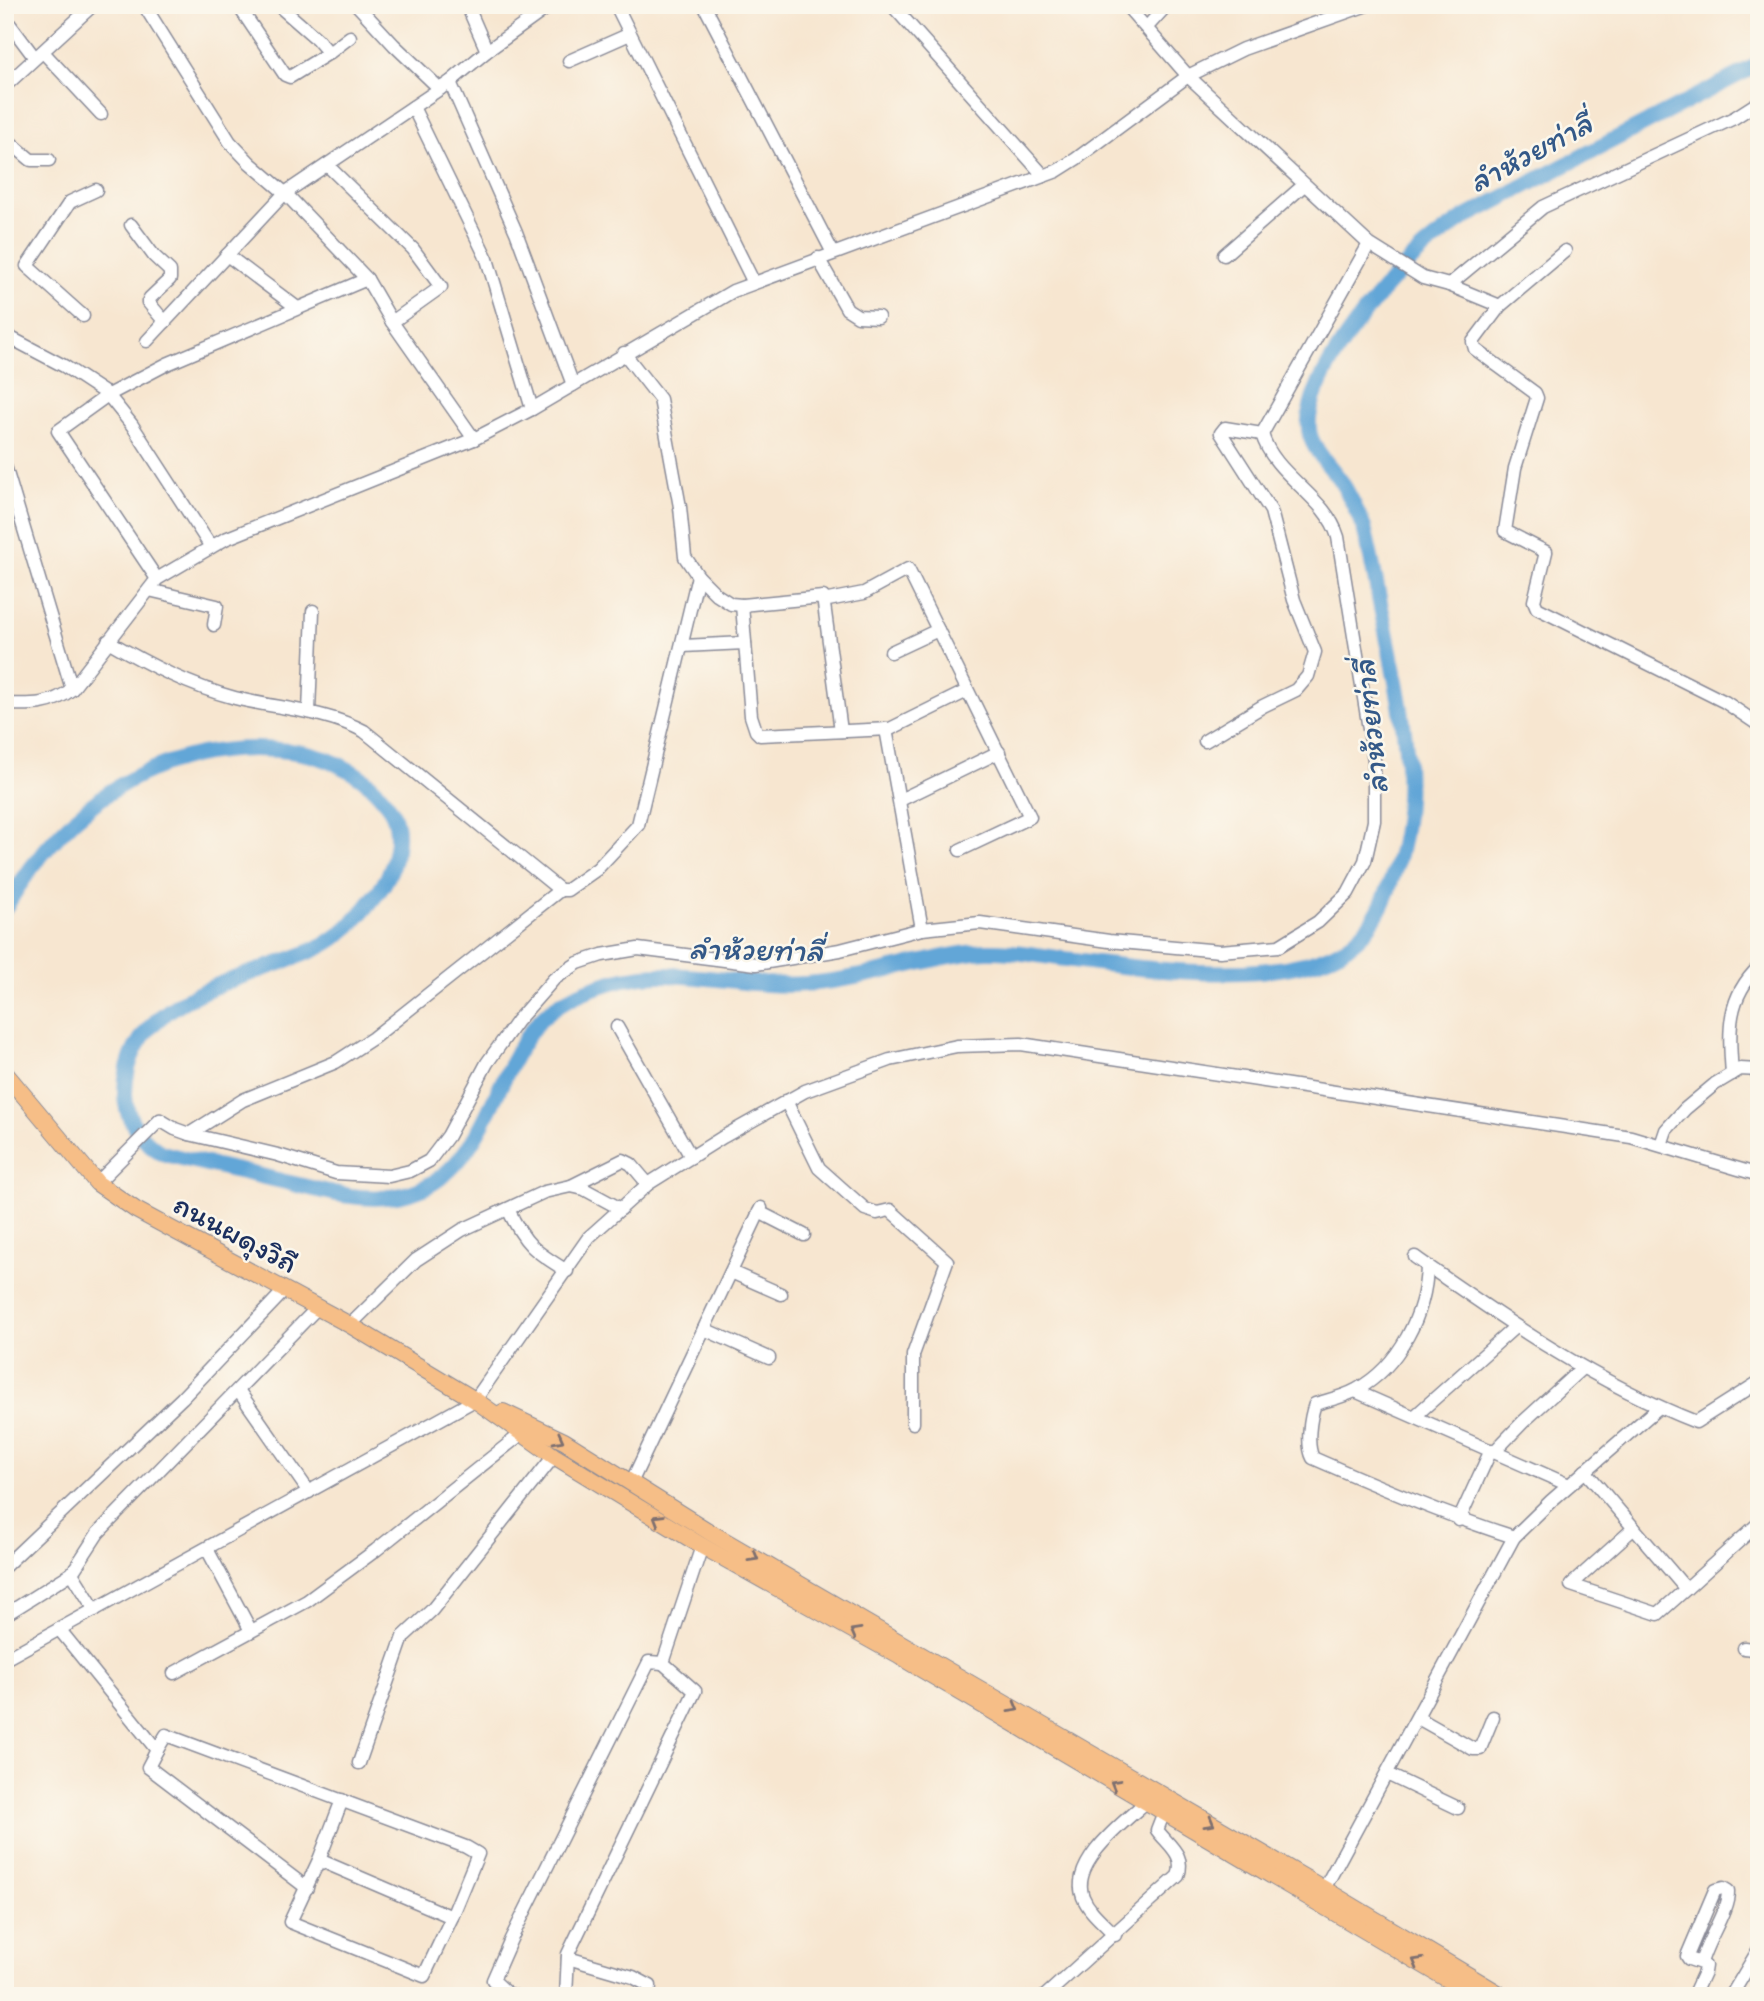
<svg xmlns="http://www.w3.org/2000/svg" width="1764" height="2001" font-family="Itim,'Playpen Sans Thai',sans-serif">
	<rect width="100%" height="100%" fill="#fbf7ec"/>
	<filter id="ink" filterUnits="userSpaceOnUse"><feTurbulence type="fractalNoise" baseFrequency=".0143" numOctaves="2"/><feDisplacementMap in="SourceGraphic" scale="14" xChannelSelector="R" yChannelSelector="G"/><feConvolveMatrix kernelMatrix="1 2 1 2 8 2 1 2 1" color-interpolation-filters="sRGB"/></filter>
	<filter id="wash" filterUnits="userSpaceOnUse"><feTurbulence type="fractalNoise" baseFrequency=".00686" numOctaves="4" result="noise"/><feDisplacementMap in="SourceGraphic" scale="28" xChannelSelector="R" yChannelSelector="G"/><feGaussianBlur stdDeviation="1.57" result="paint"/><feColorMatrix in="noise" values="0 0 0 0 0 0 0 0 0 0 0 0 0 0 0 0 0 1.4 0 .05"/><feComposite in="paint" operator="in"/></filter>
	<g filter="url(#wash)">
		<rect width="100%" height="100%" fill="#f7e6d0"/>
		<g fill="none" stroke-linecap="round" stroke-linejoin="round">
			<path stroke="#62a6d7" stroke-width="16" d="M5 908C69 798 167 734 297 752 334 758 374 778 392 812 401 830 397 851 391 869 387 880 380 891 372 900 358 919 343 935 322 946 252 981 126 990 125 1093 125 1119 141 1141 162 1153 199 1163 236 1170 273 1179 314 1188 359 1204 402 1195 484 1178 491 1076 538 1022 564 993 620 976 658 975 708 974 756 988 806 984 844 981 881 972 918 963 941 958 963 952 987 951 1016 950 1045 957 1074 960 1146 970 1309 992 1362 934 1376 919 1385 900 1391 881 1422 795 1403 717 1386 631 1378 596 1373 562 1364 528 1357 511 1350 495 1340 480 1330 466 1315 452 1310 435 1297 385 1385 283 1421 251 1434 239 1449 229 1464 218L1759 64"/>
		</g>
	</g>
	<g filter="url(#ink)">
		<g fill="none" stroke-linecap="round" stroke-linejoin="round">
			<g stroke="#898a97" stroke-width="15">
				<g id="minor">
					<path d="M144 5 230 142 250 163 285 193 367 279 392 322 474 439"/>
					<path d="M238 5 285 75 290 77 329 53 317 39 278 5"/>
					<path d="M357 5 394 45 440 89"/>
					<path d="M467 5 487 51"/>
					<path d="M616 5 754 283"/>
					<path d="M704 5 833 253"/>
					<path d="M892 5 1044 176"/>
					<path d="M1126 5 1188 76 1369 244 1423 278 1449 285 1543 207 1734 118 1759 102"/>
					<path d="M5 18 35 58"/>
					<path d="M1147 27 1167 5"/>
					<path d="M43 52 101 114"/>
					<path d="M329 53 350 37"/>
					<path d="M569 61 630 34"/>
					<path d="M450 82 516 232 573 385"/>
					<path d="M5 86 93 5"/>
					<path d="M413 107 487 259 532 409"/>
					<path d="M5 138 31 160H49"/>
					<path d="M327 165 413 249 441 287 392 322"/>
					<path d="M131 225 154 256 170 271V279L150 298 148 302 165 322"/>
					<path d="M1565 251 1500 306 1473 342 1475 349 1535 393 1537 398 1515 468 1505 531 1546 552 1534 601 1537 608 1725 702 1759 725"/>
					<path d="M227 255 296 307"/>
					<path d="M1224 255 1304 185"/>
					<path d="M818 258 847 309 858 316 878 317"/>
					<path d="M1449 285 1500 306"/>
					<path d="M83 316 27 266 70 202 96 190"/>
					<path d="M5 335 64 366 108 395 132 425 211 547"/>
					<path d="M147 341 285 193 450 82 487 51 551 5"/>
					<path d="M624 353 660 399 680 507 685 557 698 576 717 595 731 604 742 605 823 597 841 731"/>
					<path d="M5 466 72 689"/>
					<path d="M157 579 58 431 108 395 167 364 367 279"/>
					<path d="M149 590 217 606 214 625"/>
					<path d="M823 601 864 593 908 569 1030 817 960 850"/>
					<path d="M742 605 751 716 756 731 760 735 890 729 967 691"/>
					<path d="M683 646 745 643"/>
					<path d="M891 652 938 630"/>
					<path d="M5 704C31 705 51 706 72 689L157 579 225 539 474 439 532 409 733 291 1057 171 1076 159 1188 76 1243 49 1367 5"/>
					<path d="M309 712 313 611"/>
					<path d="M886 729 922 929"/>
					<path d="M1205 741 1263 706 1296 690 1308 676 1315 652 1294 600 1271 511 1221 433 1225 428 1262 434 1369 244"/>
					<path d="M900 800 999 752"/>
					<path d="M560 890H567L597 869 638 825 698 576"/>
					<path d="M617 1027 691 1157"/>
					<path d="M1732 1074C1729 1032 1726 998 1759 967"/>
					<path d="M786 1101 819 1168 865 1209 877 1213 890 1210 947 1261 913 1355V1423"/>
					<path d="M189 1134 278 1155 336 1173 389 1176 410 1171 429 1161 448 1136 487 1063 517 1021 554 979 578 963 602 955 638 949 756 964 840 950 922 929 980 923 1109 941 1220 951 1279 946 1318 922 1348 893 1365 861 1374 821V760L1338 537C1325 495 1274 476 1262 434"/>
					<path d="M1661 1145 1666 1130 1685 1109 1715 1084 1740 1069 1759 1070"/>
					<path d="M97 1183 160 1120 175 1129 189 1134 243 1100 336 1062 373 1038 560 890 364 731C324 710 279 709 235 698 190 686 149 665 108 641"/>
					<path d="M571 1186 623 1160 631 1164 648 1184"/>
					<path d="M508 1209C525 1245 534 1251 567 1271"/>
					<path d="M759 1212 804 1235"/>
					<path d="M1415 1257C1505 1320 1593 1382 1696 1422L1759 1382"/>
					<path d="M1427 1266C1426 1313 1399 1367 1356 1390 1344 1397 1328 1400 1315 1404 1310 1418 1306 1445 1313 1458 1379 1487 1445 1515 1514 1537"/>
					<path d="M731 1272 781 1294"/>
					<path d="M350 1325 416 1260 462 1230 544 1192 571 1186 584 1189 621 1209"/>
					<path d="M704 1329 769 1358"/>
					<path d="M238 1390 309 1492"/>
					<path d="M1355 1391 1569 1485"/>
					<path d="M1415 1416 1515 1327"/>
					<path d="M1494 1452 1523 1422 1582 1368"/>
					<path d="M1585 1471 1686 1589 1759 1523"/>
					<path d="M631 1483 761 1208"/>
					<path d="M1459 1520 1491 1450"/>
					<path d="M1634 1528 1571 1585 1658 1614 1686 1589"/>
					<path d="M207 1549 251 1631"/>
					<path d="M5 1566 182 1398 284 1291"/>
					<path d="M72 1573 95 1610"/>
					<path d="M5 1615 72 1573 98 1533 317 1308"/>
					<path d="M59 1629 157 1750 148 1767 307 1888"/>
					<path d="M1744 1648 1753 1649 1759 1646"/>
					<path d="M5 1659 475 1400 589 1237 648 1184 723 1137 805 1091 890 1060 957 1046 1021 1044 1631 1137 1759 1175"/>
					<path d="M174 1673 307 1601 376 1550 521 1434"/>
					<path d="M1418 1718 1473 1749H1480L1493 1717"/>
					<path d="M157 1750 166 1735 466 1847 478 1854 452 1917 424 1976 290 1922 319 1860 342 1800"/>
					<path d="M359 1763 403 1637 432 1610 554 1456"/>
					<path d="M1387 1774 1458 1808"/>
					<path d="M319 1860 452 1917"/>
					<path d="M1324 1889 1514 1537 1551 1501 1659 1407"/>
					<path d="M1115 1935C1104 1923 1089 1912 1083 1897 1069 1863 1124 1822 1146 1802"/>
					<path d="M568 1958 633 1977 650 1986 649 1996"/>
					<path d="M515 1996 507 1993 493 1980 511 1939 649 1662 663 1663 702 1546"/>
					<path d="M566 1996 568 1954 695 1691 663 1663"/>
					<path d="M1045 1996 1178 1876C1186 1855 1168 1845 1157 1830L1164 1812"/>
					<path d="M1693 1996 1704 1972 1705 1966 1701 1963C1706 1942 1729 1909 1728 1891L1723 1888 1715 1890 1687 1956 1689 1959 1701 1963"/>
					<path d="M1731 1996 1759 1949"/>
				</g>
			</g>
			<g stroke="#898a97" stroke-width="18">
				<g id="major">
					<path d="M5 1073 97 1183 136 1210 350 1325 475 1400 554 1456 702 1546 899 1656 1476 1996"/>
					<path d="M503 1412 564 1441 708 1531 1324 1889 1503 1996"/>
				</g>
			</g>
			<use href="#minor" stroke="#fff" stroke-width="12"/>
			<use href="#major" stroke="#f6be87" stroke-width="16"/>
		</g>
		<defs><path id="oneway-chevron" d="M-2-3.5L2.5 0L-2 3.5" fill="none" stroke-width="1.6" stroke-linecap="round" stroke-linejoin="round" transform="scale(1.75)"/></defs>
		<g stroke="#7e6f70">
			<use href="#oneway-chevron" transform="translate(559 1439) rotate(28)"/>
			<use href="#oneway-chevron" transform="translate(658 1519) rotate(-149)"/>
			<use href="#oneway-chevron" transform="translate(754 1557) rotate(30)"/>
			<use href="#oneway-chevron" transform="translate(855 1632) rotate(-151)"/>
			<use href="#oneway-chevron" transform="translate(1014 1708) rotate(30)"/>
			<use href="#oneway-chevron" transform="translate(1115 1784) rotate(-150)"/>
			<use href="#oneway-chevron" transform="translate(1210 1823) rotate(30)"/>
			<use href="#oneway-chevron" transform="translate(1417 1962) rotate(-150)"/>
		</g>
	</g>
	<g text-anchor="middle" dominant-baseline="central" stroke-width="5" stroke-linejoin="round" paint-order="stroke">
		<g font-size="30" fill="#1b2f5e" stroke="#fbf7ec">
			<text transform="translate(236 1233) rotate(28)">ถนนผดุงวิถี</text>
		</g>
		<g font-size="32" font-style="italic" fill="#345988" stroke="#fbf7ec">
			<text transform="translate(1530 152) rotate(-28)">ลำห้วยท่าลี่</text>
			<text transform="translate(1370 727) rotate(-96)">ลำห้วยท่าลี่</text>
			<text transform="translate(756 949) rotate(1)">ลำห้วยท่าลี่</text>
		</g>
	</g>
	<rect width="1764" height="2001" fill="none" stroke="#fbf7ec" stroke-width="28"/>
</svg>
